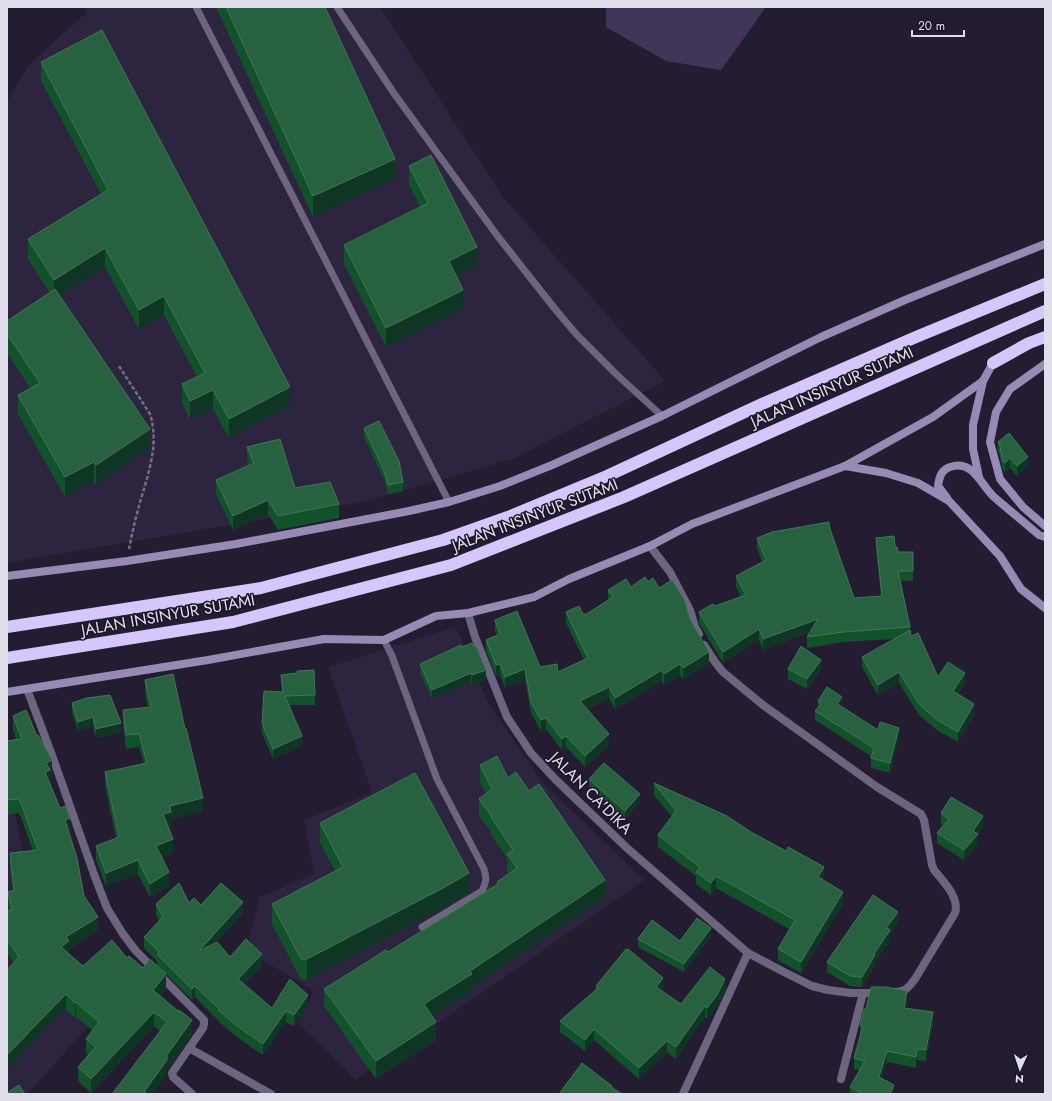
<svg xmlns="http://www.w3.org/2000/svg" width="1052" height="1101" font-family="Jost,sans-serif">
	<rect width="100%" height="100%" fill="#241d31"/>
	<g fill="#2d253f">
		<path d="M85 7H380L503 197 665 381 512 459 364 502 7 563V102L27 67 87 12Z"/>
		<path d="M456 627 487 701 543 783 644 880 356 1080 298 1023 314 991 246 950 260 897 314 874 304 820 372 793 328 667Z"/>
		<path d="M7 773 27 874 7 894Z"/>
		<path d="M7 956 25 972 97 1017 27 1094H7Z"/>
	</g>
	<path fill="#413659" d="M606 7H766L721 70 666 61 606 27Z"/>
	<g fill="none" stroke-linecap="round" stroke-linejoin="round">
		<path stroke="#756f81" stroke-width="2.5" stroke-dasharray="4 2" stroke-linecap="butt" d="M119 366 150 414C160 445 147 477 139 506 135 520 132 534 129 549"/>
		<g stroke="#6c6580" stroke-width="7">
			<path d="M196 7 449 502"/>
			<path d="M337 7 393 92 496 234 555 309 577 335 616 374 662 416"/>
			<path d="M384 640 392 656 437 779 484 869C487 878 486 883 482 891L422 927"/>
		</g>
		<g stroke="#6c6580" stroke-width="8">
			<path d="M650 546 670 572 690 610 695 627 699 634"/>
			<path d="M468 613 475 637 507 717 531 753 555 779 627 848 748 953 784 972 812 986 828 990 851 993H881"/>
			<path d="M704 645 715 662 723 672 763 705 877 787 921 814 924 820 932 865 934 870C943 881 960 898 955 913L915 979C908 988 907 991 894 992"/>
			<path d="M27 689 53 758 95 877 107 908 123 934 136 951 204 1020V1024L203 1028 172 1073 173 1077 192 1094"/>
			<path d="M189 1048 271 1094"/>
			<path d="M841 1079 863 993"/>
			<path d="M683 1094 748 953"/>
		</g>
		<g stroke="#978bb6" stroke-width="8">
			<path d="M1045 364 1010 389 996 412 990 442 1000 479 1023 507 1045 526"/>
			<path d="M845 466 886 473 918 483 949 501 1000 556 1021 589 1045 608"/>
			<path d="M979 477 973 449V425L983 381 993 363"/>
			<path d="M947 498 938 486C939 478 941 470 950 467 973 459 981 485 994 497 1009 510 1024 522 1039 535L1045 537"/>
			<path d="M7 576 127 561 236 544 409 511 449 502 500 486 552 465 662 416 821 337 905 300 1045 244"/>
			<path d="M7 692 208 660 324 639 384 640 436 616 468 613 534 597 569 579 650 546 692 524 845 466 933 417 983 381"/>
		</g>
		<g stroke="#d5c6fc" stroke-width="12">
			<path d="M993 363 1029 343 1045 337"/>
			<path d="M7 627 261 588 443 540 508 517 607 476 762 404 916 337 1045 284"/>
			<path d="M7 658 233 622 451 565 624 497 1045 311"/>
		</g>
	</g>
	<g fill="#11522b">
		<path d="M216 7H325L395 179 313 217Z"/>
		<path d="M41 62 290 406 229 438 213 409 190 420 182 403V384L197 377 164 315 139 329 105 267 59 296 150 448 96 485 94 481 65 497 18 414V395L30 388 7 353V321L50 293 28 259V239L101 194 41 81Z"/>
		<path d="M409 166 477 266 457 276 463 309 386 347 344 264V245L420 207 409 185Z"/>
		<path d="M364 428 403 482V491L388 494 385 482 364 437Z"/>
		<path d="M998 442 1028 466 1017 476 1010 468 1005 472 1003 470 1000 458V455L998 452Z"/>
		<path d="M247 447 295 488 339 504V518L278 530 268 514 233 530 216 494V480L249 465 247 461Z"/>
		<path d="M830 529 854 598 881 596 876 549V538L895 547 898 552H913V581H901L910 627V630L911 636 938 677 965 683 958 694 974 715 958 742 937 730 919 715 899 683 878 695 862 667V657L894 639 844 642 807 648V637L810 632 763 650 759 640 723 663 699 623V612L741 596 736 586V576L762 562 757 548V538Z"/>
		<path d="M648 582 659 588 690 619 709 663 683 679 680 675 664 685 662 681 615 709 609 698 587 709 609 745 585 767 566 747 562 750 546 729 541 731 531 713 525 680 505 688 500 675 496 676 486 651V640L497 635 495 631V620L540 667 558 672 584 660 566 623V612L583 614 585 615 608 600V590L631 587Z"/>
		<path d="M462 647 486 680 472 685 471 682 432 699 420 673V664Z"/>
		<path d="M788 669 821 670 807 689 788 679Z"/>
		<path d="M314 670 315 705H289L302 746 273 759 262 733V723L282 692 281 675 297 673Z"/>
		<path d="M145 680 203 811 171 819V826L168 827 173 852 162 857 169 885 150 897 138 874 106 886 96 860V846L116 838 105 785V772L144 763 139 747 126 749 123 724V710L148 707 145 694Z"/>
		<path d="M818 701 842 706 878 730 899 737 890 773 871 768V756L815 720V711L818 708Z"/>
		<path d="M72 703 121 732 96 738 93 726 78 731 72 712Z"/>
		<path d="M13 716 52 774 50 775V784L70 832 69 833 84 896 98 931 69 949V954L83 966 127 958 166 989 160 996 192 1034 167 1070V1074L160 1031 154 1026 91 1093 78 1081V1067L88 1055 86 1053V1039L92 1030 76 1017 75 1018 14 963 7 953V910H9L8 906V892L13 891 10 868V853L33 851 21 817 18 813 7 815V741L16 739 13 730Z"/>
		<path d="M480 765 508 778 605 897 472 987V992L432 1016 436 1040 376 1079 324 1006V989L388 952 497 885V882L509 874 507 871V858L491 835V832L479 816V799L486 794 480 782Z"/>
		<path d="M589 779 640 802 625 819 589 787Z"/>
		<path d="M654 783 824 879 823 880 843 904 801 973 778 960V949L789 929 716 888 711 895 696 884V876L658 847V835L672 817 654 795Z"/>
		<path d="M941 813 983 827 978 834V844L964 860 937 843V833L943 825 941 824Z"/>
		<path d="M320 823 469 893 443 908 307 980H301L272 924V904L335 871 320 843Z"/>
		<path d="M189 903 243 913 217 942 230 957 262 965 244 984 272 1008 308 1006 294 1026 286 1022 263 1055 237 1037 218 1021V1020L195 997 192 1000 157 965V961L144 948V937L159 921 156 915V904Z"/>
		<path d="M898 922 890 934V941L875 962V965L862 987 850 986 827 972V962Z"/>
		<path d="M711 936 684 972 638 947V939L680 941Z"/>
		<path d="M596 986 663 990 662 991 681 1004 725 990 717 1006 707 1019 705 1017 676 1059 667 1052 639 1079 594 1040 585 1051 560 1032V1021L596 990Z"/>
		<path d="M907 1002 906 1008 933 1023 926 1061 917 1060 916 1068 887 1062 882 1078 894 1094H850V1087L859 1070 854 1069V1058L860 1036V1025L866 1009Z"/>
	</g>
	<g fill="#0f3624">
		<path d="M395 159V179L313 217V196Z"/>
		<path d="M477 247V266L449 280V261Z"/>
		<path d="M105 248V267L54 299V280Z"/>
		<path d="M463 290V309L386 347V328Z"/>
		<path d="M164 296V315L139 329V310Z"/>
		<path d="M290 387V406L229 438V419Z"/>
		<path d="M213 390V409L190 420V401Z"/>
		<path d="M150 429V448L96 485V465Z"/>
		<path d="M1028 457V466L1017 476V466Z"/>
		<path d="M1010 458V468L1005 472V463Z"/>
		<path d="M94 462V481L65 497V477Z"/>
		<path d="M268 500V514L233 530V516Z"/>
		<path d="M818 619V629L763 650V639Z"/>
		<path d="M759 629V640L723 663V652Z"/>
		<path d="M709 652V663L683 679V668Z"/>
		<path d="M821 660V670L807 689V679Z"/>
		<path d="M500 664V675L496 676V665Z"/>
		<path d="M680 664V675L664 685V674Z"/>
		<path d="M525 669V680L505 688V677Z"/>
		<path d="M486 670V680L472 685V675Z"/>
		<path d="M662 670V681L615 709V698Z"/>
		<path d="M899 672V683L878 695V685Z"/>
		<path d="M471 673V682L432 699V690Z"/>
		<path d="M965 673V683L953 701V691Z"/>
		<path d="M609 687V698L580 712V701Z"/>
		<path d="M842 697V706L837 704Z"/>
		<path d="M974 704V715L958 742V732Z"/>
		<path d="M93 717V726L78 731V722Z"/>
		<path d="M546 718V729L541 731V720Z"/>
		<path d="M121 723V732L96 738V729Z"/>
		<path d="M899 728V737L890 773V763Z"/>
		<path d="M609 734V745L585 767V756Z"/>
		<path d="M302 736V746L273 759V749Z"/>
		<path d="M566 736V747L562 750V739Z"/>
		<path d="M52 760V774L50 775V784L45 772 46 763Z"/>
		<path d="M640 794V802L625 819V811Z"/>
		<path d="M203 798V811L171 819V826L163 828V814L170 806Z"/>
		<path d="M983 816V827L978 834V844L964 860V850L973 831Z"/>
		<path d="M70 818V832L65 834V820Z"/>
		<path d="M173 839V852L156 860V846Z"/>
		<path d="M138 860V874L106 886V873Z"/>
		<path d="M824 867V879L818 889V877Z"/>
		<path d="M169 872V885L150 897V884Z"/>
		<path d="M469 873V893L443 908 307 980V959Z"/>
		<path d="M716 876V888L711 895V883Z"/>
		<path d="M605 880V897L472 987V992L424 1021V1004L470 971Z"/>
		<path d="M843 892V904L801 973V962Z"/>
		<path d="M243 902V913L199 962V951Z"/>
		<path d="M898 912V922L890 934V941L875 962V965L862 987V977L886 928Z"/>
		<path d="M98 917V931L69 949V956L61 947 66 937Z"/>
		<path d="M711 928V936L684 972V964Z"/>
		<path d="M262 954V965L238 990V979Z"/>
		<path d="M166 974V989L153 1004V990Z"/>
		<path d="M663 978V990L656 998V987Z"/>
		<path d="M725 979V990L717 1006 707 1019V1008Z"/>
		<path d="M195 986V997L192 1000V989Z"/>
		<path d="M907 991V1002L904 1019V1008Z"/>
		<path d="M66 994V1008L7 1069V1055Z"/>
		<path d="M308 995V1006L294 1026V1015Z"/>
		<path d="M76 1002V1017L75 1018V1003Z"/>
		<path d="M705 1006V1017L676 1059V1047Z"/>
		<path d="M286 1011V1022L263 1055V1044Z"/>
		<path d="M154 1012V1026L91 1093V1079Z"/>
		<path d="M933 1012V1023L926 1061V1050Z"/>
		<path d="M192 1020V1034L167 1070V1074L153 1094H144V1092L167 1055Z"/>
		<path d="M436 1022V1040L376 1079V1061Z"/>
		<path d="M594 1029V1040L585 1051V1040Z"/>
		<path d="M667 1041V1052L639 1079V1068Z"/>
		<path d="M917 1049V1060L916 1068V1057Z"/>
		<path d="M887 1051V1062L879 1088V1077Z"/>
		<path d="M894 1085V1094H890Z"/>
	</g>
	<g fill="#27613f" stroke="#44745a">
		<path d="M226 7H325L395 159 313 196Z"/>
		<path d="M102 30 290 387 229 419 213 390 190 401 182 384 205 373 164 296 139 310 105 248 54 280 28 239 108 190 41 62Z"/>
		<path d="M431 155 477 247 449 261 463 290 386 328 344 245 428 203 409 166Z"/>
		<path d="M55 289 150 429 96 465 94 462 65 477 18 395 40 383 7 334V321Z"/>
		<path d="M379 421 399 461 403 482 388 485 385 473 364 428Z"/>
		<path d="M1009 433 1028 457 1017 466 1010 458 1005 463 1003 461 1000 449 1001 448 998 442Z"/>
		<path d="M280 439 295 488 330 482 339 504 278 516 268 500 233 516 216 480 254 463 247 447Z"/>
		<path d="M829 522 830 529 854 598 882 596 876 538 894 536 895 547H897L898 552H913V571H898L910 627 844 632 807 637 818 619 763 639 759 629 723 652 699 612 713 604 715 606 746 595 736 576 766 560 757 538 772 532Z"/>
		<path d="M645 577 648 582 653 578 659 588 672 580 685 601 690 619 709 652 683 668 680 664 664 674 662 670 615 698 609 687 580 701 609 734 585 756 566 736 562 739 546 718 541 720 531 702 525 669 505 677 500 664 496 665 486 640 500 634 495 620 517 611 540 667 557 664 558 672 588 658 566 612 579 606 583 614 584 613 585 615 613 597 608 590 626 579 631 587Z"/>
		<path d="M910 630 911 636 918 633 938 677 948 662 965 673 953 691 974 704 958 732 937 720 919 704 899 672 878 685 862 657Z"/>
		<path d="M472 643 474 647 476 646 486 670 472 675 471 673 432 690 420 664 461 645 462 647Z"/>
		<path d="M801 646 821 660 807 679 788 669Z"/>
		<path d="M314 670 315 695 285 696 302 736 273 749 262 723 264 691 283 692 281 675 297 673V671Z"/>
		<path d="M173 674 185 729 186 728 203 798 170 806 171 812 163 814 173 839 156 846 169 872 150 884 138 860 106 873 96 846 119 837 105 772 147 763 139 734 126 735 123 710 151 707 145 680Z"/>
		<path d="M827 687 842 697 837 704 878 730 880 722 899 728 890 763 871 758 874 748 815 711 821 704 818 701Z"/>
		<path d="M110 695 121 723 96 729 93 717 78 722 72 703 87 698Z"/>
		<path d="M26 710 37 736 38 735 52 760 46 763 50 770 45 772 60 808 65 806 70 818 65 820 77 858 84 896 98 917 66 937 69 941 61 947 83 966 112 940 127 958 129 956 143 968 150 959 166 974 153 990 178 1011 179 1010 192 1020 167 1055V1060L144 1092 148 1094H112L167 1022 154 1012 91 1079 78 1067 96 1047 86 1039 99 1022 76 1002 75 1003 66 994 7 1055V970L19 957 7 939V910H12L8 892 14 890 10 853 38 850 21 803 18 799 7 800V741L22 739 13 716Z"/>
		<path d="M497 756 508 778 516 772 529 791 539 784 605 880 470 971 472 974 424 1004 436 1022 376 1061 324 989 386 950 388 952 498 884 497 882 517 868 507 854 513 850 491 817H492L479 799 492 789 480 765Z"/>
		<path d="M604 763 640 794 625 811 589 779Z"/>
		<path d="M415 773 439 817 469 873 443 888 307 959H301L272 904 343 867 320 823Z"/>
		<path d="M654 783 727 816 751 832 786 851 788 847 824 867 818 877 843 892 801 962 778 949 795 920 716 876 711 883 696 872 700 867 658 835 676 811Z"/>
		<path d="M951 797 983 816 973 831 978 834 964 850 937 833 949 819 941 813Z"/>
		<path d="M179 883 189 903 194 898 201 905 221 883 243 902 199 951 217 942 230 957 246 939 262 954 238 979 272 1008 290 979 308 995 294 1015 286 1011 263 1044 237 1026 218 1010 219 1009 195 986 192 989 157 954 159 952 144 937 163 917 156 904Z"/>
		<path d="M873 895 898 912 886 928 890 930 874 954 875 955 862 977 850 976 827 962Z"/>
		<path d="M697 918 711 928 684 964 638 939 652 920 680 941Z"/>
		<path d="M626 949 627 950 628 949 663 978 656 987 681 1004 710 967 725 979 717 995 707 1008 705 1006 676 1047 667 1041 639 1068 594 1029 585 1040 560 1021 598 988 596 986Z"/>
		<path d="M871 987H886L907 991 904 1008 933 1012 926 1050 917 1049 916 1057 887 1051 879 1077 894 1085 890 1094H863L850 1087 865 1061 854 1058 863 1026 860 1025 864 1009H866Z"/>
		<path d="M582 1063 612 1086 611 1087 622 1094H559Z"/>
		<path d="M19 1085 25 1094H7V1093Z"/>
	</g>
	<g text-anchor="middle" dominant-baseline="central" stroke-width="3" stroke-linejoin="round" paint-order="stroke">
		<g font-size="16" fill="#e1deec" stroke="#1a1427">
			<text transform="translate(832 387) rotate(-24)">JALAN INSINYUR SUTAMI</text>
			<text transform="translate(535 515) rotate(-21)">JALAN INSINYUR SUTAMI</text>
			<text transform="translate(168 615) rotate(-10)">JALAN INSINYUR SUTAMI</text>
			<text transform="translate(591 793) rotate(45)">JALAN CA'DIKA</text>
		</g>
	</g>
	<rect width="1052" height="1101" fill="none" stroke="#e1deec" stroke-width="16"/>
	<g transform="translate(1020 1069) rotate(183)" stroke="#1a1427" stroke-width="3" paint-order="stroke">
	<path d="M0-3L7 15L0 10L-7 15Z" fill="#e1deec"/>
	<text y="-6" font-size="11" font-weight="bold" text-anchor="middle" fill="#e1deec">N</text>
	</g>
	<path d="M912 30v6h52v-6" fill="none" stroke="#e1deec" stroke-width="2"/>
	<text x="918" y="30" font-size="12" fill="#e1deec" stroke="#1a1427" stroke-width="3" paint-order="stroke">20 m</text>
</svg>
